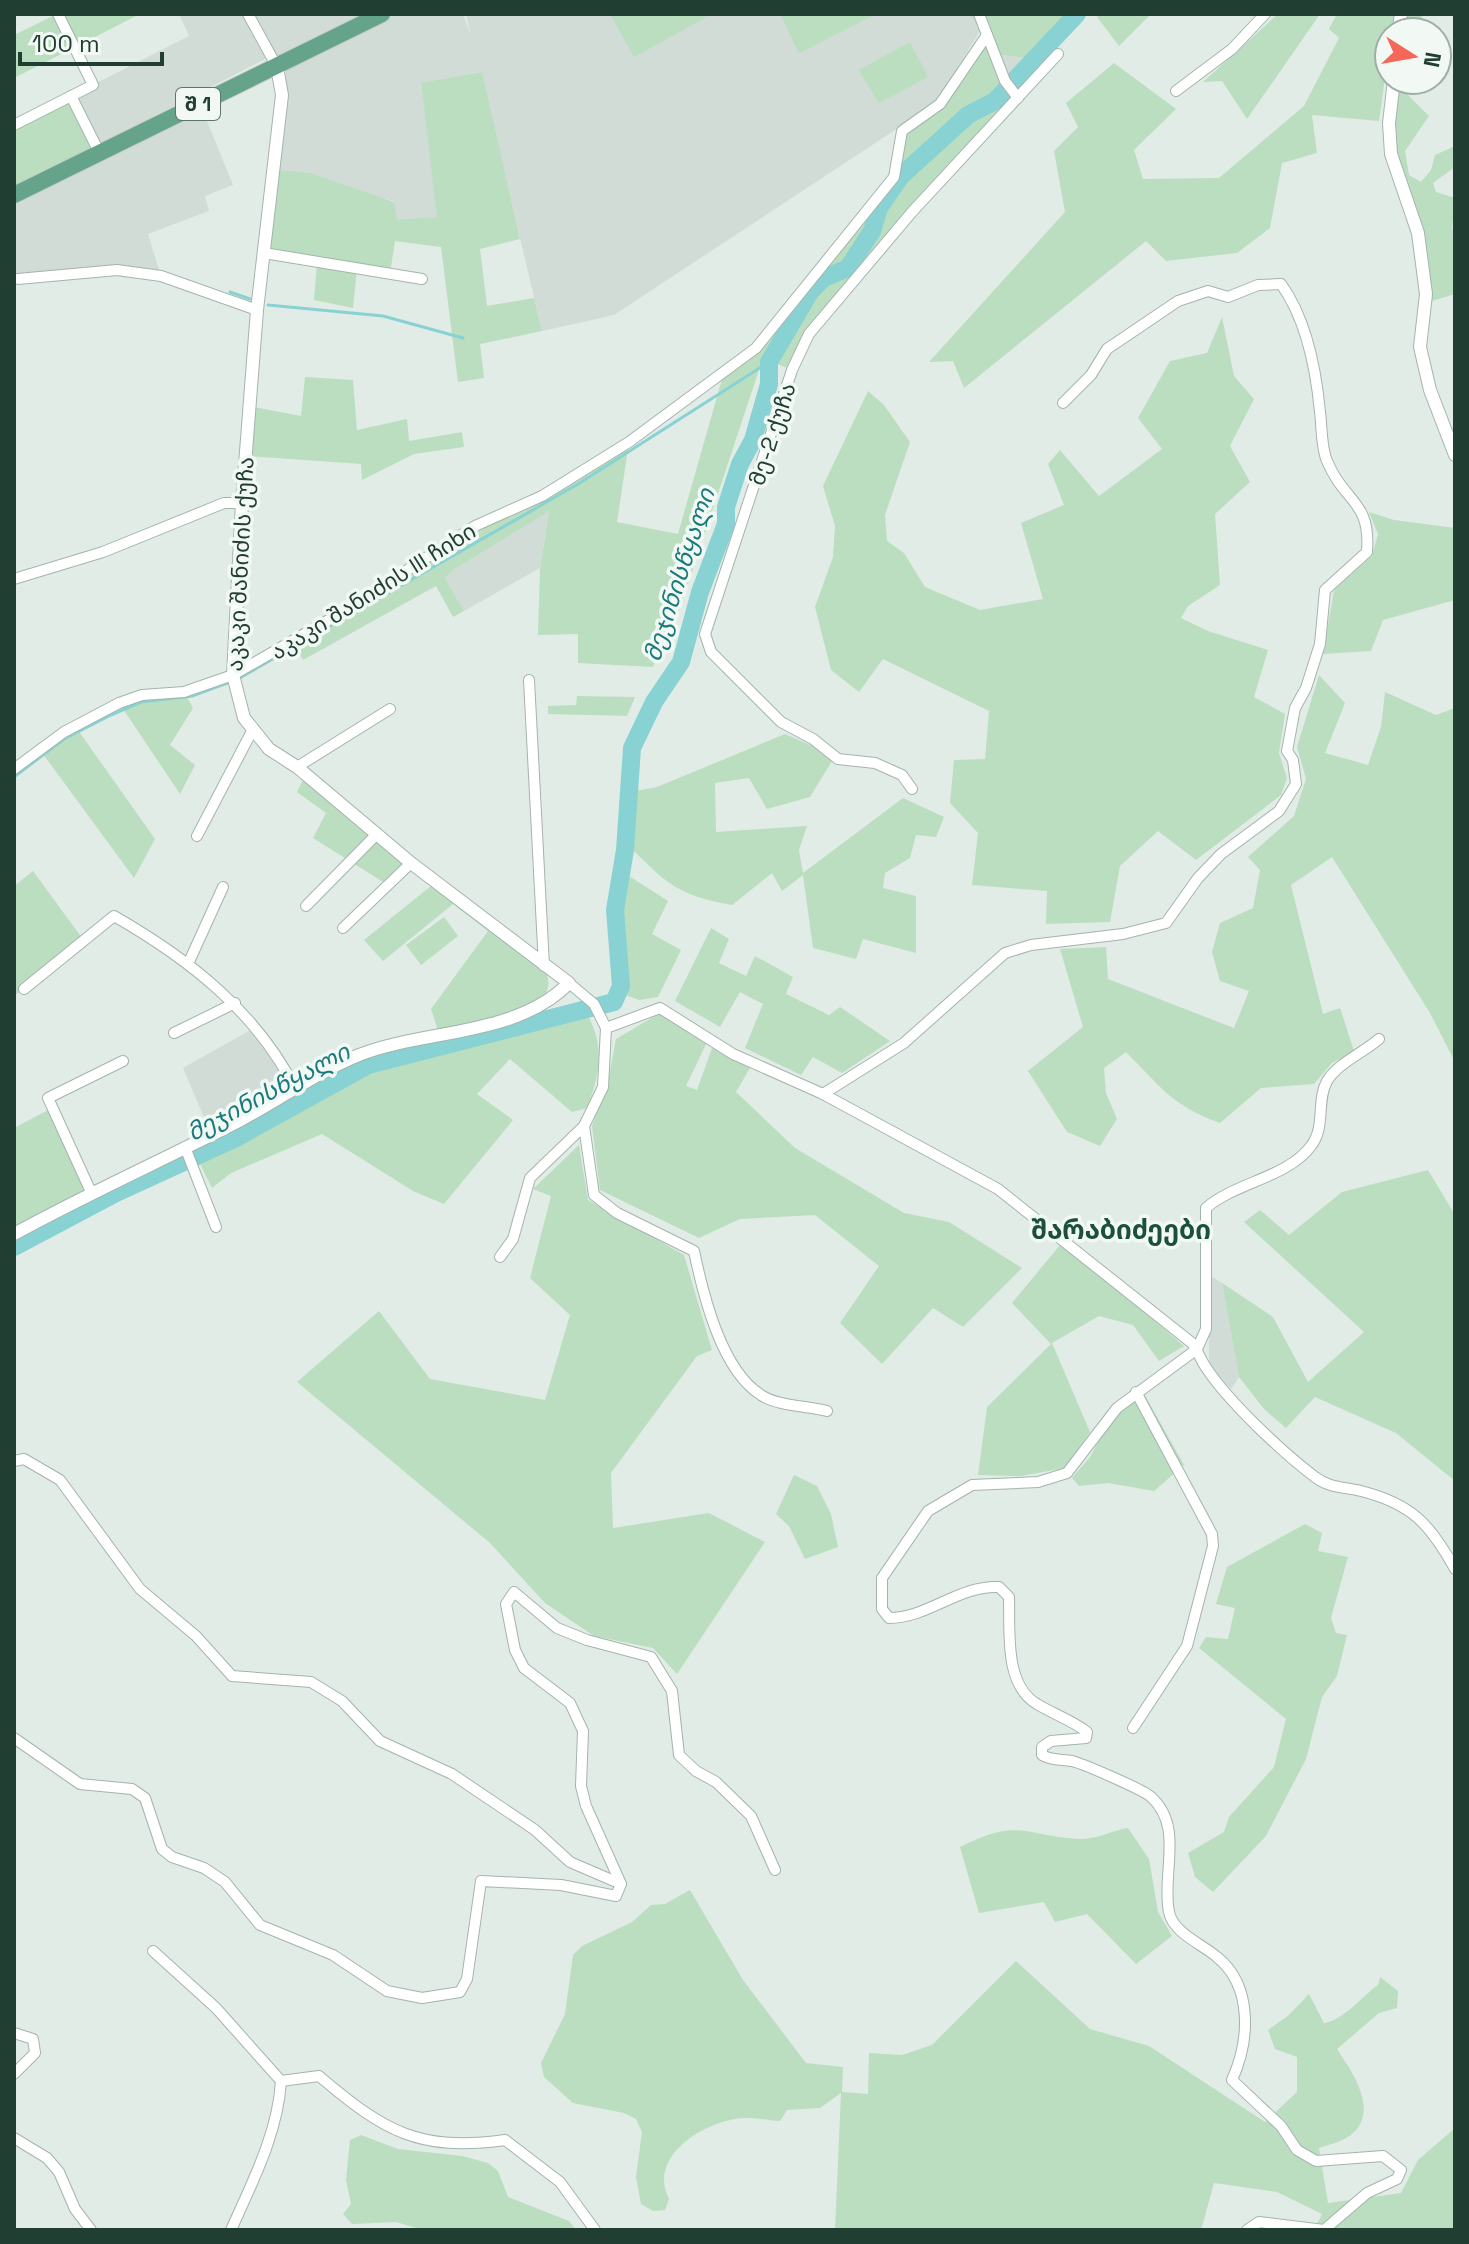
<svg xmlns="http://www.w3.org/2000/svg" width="1469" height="2244" font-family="'Space Grotesk','Noto Sans Georgian',sans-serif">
	<rect width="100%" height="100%" fill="#e2ece6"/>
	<g fill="#d0dcd5">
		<path d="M179 14H364L279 59 271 56 96 146 71 96 189 36Z"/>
		<path d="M397 14H463L471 35 466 14H973L980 31 936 103 614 315 542 331 481 72 421 84 438 217 396 221 394 201 276 170 286 69Z"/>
		<path d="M994 54 1033 59 1016 78 1005 81Z"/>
		<path d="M202 109 233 185 205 196 209 211 148 234 161 276 117 270 18 279 14 275V202Z"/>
		<path d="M549 510 540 568 464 611 445 578 453 570Z"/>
		<path d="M256 1027 296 1090 211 1134 183 1068Z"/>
		<path d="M1209 1275 1222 1283 1239 1377 1231 1389 1209 1367Z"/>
	</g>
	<g fill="#badebf">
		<path d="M57 14H140L14 78V35Z"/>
		<path d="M610 14H712L634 57Z"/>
		<path d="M780 14H876L799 53Z"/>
		<path d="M979 14H1077L1033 59 995 54 1018 98 809 334 792 370 763 358 680 608 661 643 653 667 578 663V634L538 635 540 569 549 511 453 570 445 578 464 611 453 617 436 586 303 660 293 642 629 442 617 522 678 534 724 372 756 348 894 177 901 135 940 104 987 35Z"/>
		<path d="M1099 14H1151L1119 46 1097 17Z"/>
		<path d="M1278 14H1320L1247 119 1222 81 1203 82Z"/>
		<path d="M1337 14H1394L1379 121 1312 115 1317 153 1282 163 1270 228 1237 253 1166 261 1146 241 964 388 953 361 929 362 1065 212 1054 151 1078 127 1066 103 1114 63 1176 109 1134 150 1143 179 1219 178 1304 106 1339 38 1329 29Z"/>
		<path d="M1401 14H1421L1424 32H1398Z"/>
		<path d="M910 42 928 77 879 103 859 70Z"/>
		<path d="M482 72 520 239 480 249 487 306 534 298 542 331 480 344 484 378 458 382 441 247 395 241 390 274 357 269 353 308 314 300 317 262 265 253 276 170 310 173 394 202 397 220 437 217 421 83Z"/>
		<path d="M1394 80H1410L1406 93 1429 116 1405 151 1409 175 1421 182 1431 170 1435 155 1455 146V167L1433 183 1436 192 1455 198 1452 229 1455 231V294L1425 303 1389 123Z"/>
		<path d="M71 96 96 146 14 187V125Z"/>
		<path d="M1222 317 1234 376 1254 399 1230 446 1250 482 1215 514 1220 585 1188 606 1181 618 1208 631 1268 650 1254 697 1285 714 1279 753 1287 778 1281 795 1196 860 1158 831 1120 866 1110 922 1046 924 1047 891 972 885 978 833 950 803 954 760 985 759 989 711 883 659 859 692 831 670 815 607 833 557 835 526 823 486 868 391 884 405 910 442 885 515 887 541 904 553 925 587 980 610 1043 599 1021 523 1064 505 1048 464 1060 450 1099 496 1162 449 1138 418 1170 361 1207 353Z"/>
		<path d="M305 377 353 380 357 430 407 419 409 441 462 432 464 447 414 454 362 480 361 464 245 456 249 406 301 416Z"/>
		<path d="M1369 512 1394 520 1455 528V600L1383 620 1371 651 1323 654 1334 590 1372 556 1378 534Z"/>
		<path d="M1319 675 1345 703 1325 753 1368 765 1381 727 1385 692 1436 715 1455 708V1062L1430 1013 1332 857 1291 885 1323 1014 1340 1008 1354 1051 1332 1063 1314 1084 1261 1088 1220 1123C1172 1106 1160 1086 1126 1052L1104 1068 1106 1093 1117 1119 1100 1146 1067 1132 1028 1071 1083 1027 1060 949 1106 947 1108 979 1234 1028 1249 991 1220 981 1212 952 1220 923 1253 908 1260 870 1248 857 1294 816 1306 779 1297 747Z"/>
		<path d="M184 692 193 708 170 745 195 765 180 794 119 703Z"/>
		<path d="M577 696 635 697 627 716 548 714V706L576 705Z"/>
		<path d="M75 726 155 839 134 878 40 750Z"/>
		<path d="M785 734 813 746 832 761 810 797 767 809 749 778 715 783 716 832 807 826 799 850 803 873 903 798 944 817 936 837 916 835 910 858 885 873 883 888 916 896V953L863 939 856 959 813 948 803 875 782 891 772 873 732 905C680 896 668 885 632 849L635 791 657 787Z"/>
		<path d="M306 774 411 863 388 885 313 838 326 813 297 792Z"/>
		<path d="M33 871 85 942 14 996V886Z"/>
		<path d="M629 876 668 901 652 934 681 950 658 997 639 1000 620 993C630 952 611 923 629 876Z"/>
		<path d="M436 882 544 966C551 983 550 992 537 1006L440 1037 431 1009 488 931 453 904 383 961 364 940Z"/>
		<path d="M444 917 458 936 421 965 406 945Z"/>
		<path d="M711 928 729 939 719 963 746 976 755 956 793 977 786 994 829 1015 840 1007 890 1041 842 1073 813 1057 801 1075 745 1048 763 1004 740 992 720 1027 675 1001Z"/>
		<path d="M660 1013 706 1044 686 1086 697 1090 712 1048 750 1068 736 1092 795 1148 904 1213 949 1222 1022 1268 963 1327 933 1308 882 1364 840 1323 879 1266 815 1215 740 1219 699 1238 600 1190 592 1126 607 1087 616 1039Z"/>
		<path d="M587 1014C605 1045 600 1075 587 1108L572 1112 510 1059 477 1094 513 1120 444 1204 413 1191 322 1134 231 1173 212 1188 198 1160 349 1080 413 1058Z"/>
		<path d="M52 1108 91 1192 14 1234V1128Z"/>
		<path d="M579 1145 588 1200 684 1255 712 1350 697 1356 611 1473 613 1528 709 1513 765 1542 677 1674 653 1648 594 1636 545 1603 490 1543 297 1382 379 1311 430 1379 545 1400 570 1315 530 1278 551 1196 533 1189Z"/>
		<path d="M1428 1170 1455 1215V1481L1396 1433 1315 1397 1286 1428 1264 1409 1239 1377 1222 1283 1273 1317 1308 1382 1364 1332 1244 1222 1260 1210 1289 1235 1342 1192Z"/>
		<path d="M1060 1245 1107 1280 1184 1346 1159 1361 1133 1325 1099 1316 1052 1343 1090 1432 1065 1468 1021 1476 978 1475 987 1407 1051 1344 1012 1303Z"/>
		<path d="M1143 1392 1184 1465 1154 1491 1108 1483 1079 1486 1072 1478 1090 1457 1107 1426Z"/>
		<path d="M794 1475 817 1486 831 1514 838 1547 805 1559 789 1526 776 1514Z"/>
		<path d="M1305 1524 1322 1533 1318 1551 1348 1557 1331 1618 1336 1633 1347 1635 1337 1676 1322 1697 1306 1759 1266 1836 1213 1892 1195 1877 1188 1853 1224 1832 1229 1817 1274 1767 1286 1719 1199 1648 1206 1637 1228 1639 1235 1608 1216 1604 1227 1567Z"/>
		<path d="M1128 1828 1149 1859 1158 1912 1172 1936 1136 1964 1087 1914 1055 1922 1044 1902 979 1913 960 1847C1020 1817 1023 1836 1080 1839 1098 1839 1111 1831 1128 1828Z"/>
		<path d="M690 1890 743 1980 806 2063 843 2067 842 2092 868 2094 869 2053 902 2055 932 2045 1016 1961 1090 2029 1149 2046 1265 2122 1297 2092V2057L1275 2049 1268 2030 1288 2016 1309 1994 1324 2023C1344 2020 1361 1997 1378 1985L1380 1977 1398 1991 1397 2008 1379 2013 1337 2049C1353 2073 1382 2114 1348 2137 1340 2142 1328 2145 1319 2148L1328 2203 1401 2193 1418 2160 1455 2128V2230H1314L1322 2214 1277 2192 1214 2183 1201 2230H835L841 2093 820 2108 787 2110 780 2121C766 2120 749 2116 735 2119 699 2125 648 2158 669 2199L665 2210 653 2211 641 2204 636 2177 642 2132 636 2119 624 2113 573 2103 544 2077 541 2063 565 2014 573 1955 582 1946 632 1922 651 1905 665 1904Z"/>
		<path d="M361 2135 398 2149 462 2156 488 2163 498 2171 508 2197 569 2221 576 2230H423L396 2222 352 2224 343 2214 351 2204 346 2180 350 2140Z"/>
	</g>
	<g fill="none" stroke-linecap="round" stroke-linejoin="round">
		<g stroke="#88d2d3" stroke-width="3">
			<path d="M230 292 250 299"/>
			<path d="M268 305 383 316 463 338"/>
			<path d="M238 679 578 484 769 362"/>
			<path d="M14 777 64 739 111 715 141 702 192 696 230 682"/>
		</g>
		<path stroke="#88d2d3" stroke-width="18" d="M14 1247 116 1193 236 1138 368 1065 614 1002 621 986 615 910 625 850 632 748 654 702 681 662 700 592 726 524V507L740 464 753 440 769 384V362L810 292 824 278 848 268 872 231 879 208 901 176 968 115 995 101 1077 14"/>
		<g stroke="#a4b4ac" stroke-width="12">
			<g id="minor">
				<path d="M248 14 277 67"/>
				<path d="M979 14 1005 81 1018 98"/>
				<path d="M1176 91 1232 49 1265 14"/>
				<path d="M71 96 100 154"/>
				<path d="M14 125 93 85 58 14"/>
				<path d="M264 253 422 279"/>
				<path d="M18 279 117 270 161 276 257 310"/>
				<path d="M14 579 103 552 224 503H242"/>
				<path d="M529 680 544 966"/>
				<path d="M297 767 390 709"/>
				<path d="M14 769 64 732 119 703 142 695 184 692 233 675 346 610 475 526 542 496 629 442 756 348 894 177 902 131 940 104 987 35"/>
				<path d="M912 789 902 775 875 763 838 759 813 739 781 722 711 652 705 634 792 370 809 334 912 212 1058 54"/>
				<path d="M197 836 252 731"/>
				<path d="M306 906 376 835"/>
				<path d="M343 928 411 863"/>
				<path d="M188 964 223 887"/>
				<path d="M569 983 594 1004 606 1028 660 1008 733 1054 823 1094 998 1189 1192 1343C1198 1351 1201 1361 1207 1369 1229 1402 1283 1453 1315 1477 1329 1488 1345 1487 1361 1491 1412 1504 1430 1524 1455 1569"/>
				<path d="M24 989 114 916C189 959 257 1012 296 1090"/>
				<path d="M606 1028 603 1087 584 1126 594 1195 617 1213 694 1251C703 1294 721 1370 761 1395 777 1406 808 1406 827 1411"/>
				<path d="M174 1033 235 1003"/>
				<path d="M823 1094 904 1043 1005 953 1031 945 1123 934 1166 923 1198 878 1221 854 1279 811 1296 784 1293 760 1287 751 1295 708 1306 688 1320 644 1325 590 1367 552C1371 500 1345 504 1327 461 1321 447 1322 427 1320 412 1316 369 1307 320 1281 284L1258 285 1228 297 1208 291 1178 301 1107 349 1091 375 1063 403"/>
				<path d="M185 1147 216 1227"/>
				<path d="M91 1192 48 1098 123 1061"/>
				<path d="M500 1257 513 1239 530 1178 584 1126"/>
				<path d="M14 1461 24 1459 60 1480 140 1589 196 1636 232 1676 311 1682 342 1701 380 1741 452 1774 535 1830 570 1862 621 1884"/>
				<path d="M1133 1728 1187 1646 1213 1546 1212 1534 1136 1392"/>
				<path d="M14 1738 80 1784 132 1789 145 1798 162 1849 172 1857 204 1868 225 1882 260 1925 333 1955 387 1991 422 1998 460 1992 467 1979 481 1881 561 1885 616 1896 621 1884 586 1806 581 1786 583 1731 570 1703 524 1668 515 1650 506 1604 514 1592 557 1628 587 1640 651 1657 672 1691 679 1755 696 1771 716 1782 751 1816 775 1870"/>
				<path d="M153 1951 216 2008 281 2081 319 2076C384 2131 418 2152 505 2140L560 2182 595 2230"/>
				<path d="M14 2033 33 2039 35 2053 14 2074"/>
				<path d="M14 2138 47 2158 59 2172 75 2209 91 2230"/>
				<path d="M231 2230C252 2183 278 2133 281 2081"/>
				<path d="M1247 2230 1259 2222 1324 2230 1367 2193 1397 2179 1401 2170 1383 2156 1316 2161 1297 2150 1281 2126 1232 2080C1250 2040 1253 1986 1217 1957 1202 1944 1173 1933 1169 1912 1161 1874 1185 1826 1150 1796 1141 1789 1084 1764 1072 1761 1062 1759 1052 1761 1042 1755V1747L1051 1741 1086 1738 1087 1732C1072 1720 1053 1714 1037 1704 1004 1685 1010 1631 1009 1597L999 1587C959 1585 928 1618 889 1618L882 1609V1578L928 1511 972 1485 1038 1482 1067 1473 1117 1408 1197 1349 1206 1329V1208C1236 1182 1287 1178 1311 1146 1326 1127 1316 1101 1327 1081 1338 1063 1363 1053 1379 1039"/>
			</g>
		</g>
		<g stroke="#a4b4ac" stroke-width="14">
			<g id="tertiary">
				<path d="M1398 32 1401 14"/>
				<path d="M1394 80 1389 123 1391 154 1418 233 1426 294 1420 347 1430 390 1455 455"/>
				<path d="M14 1234C87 1194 163 1160 237 1122 277 1101 317 1072 359 1055 425 1029 516 1037 569 983L411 863 297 767 269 749 244 718 233 675 242 503 257 310 282 95 277 67"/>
			</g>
		</g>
		<g stroke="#c1c9c6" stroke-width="18">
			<path id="primary" d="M14 195 382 14"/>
		</g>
		<use href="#minor" stroke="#fff" stroke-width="10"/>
		<use href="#tertiary" stroke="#fff" stroke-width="12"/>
		<use href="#primary" stroke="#65a38a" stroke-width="16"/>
	</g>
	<g text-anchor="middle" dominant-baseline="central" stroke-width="7" stroke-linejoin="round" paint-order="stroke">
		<rect fill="#f2f9f5" stroke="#60766c" stroke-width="2" x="176" y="88" width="44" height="32" rx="6"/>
		<g font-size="20" font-weight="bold" fill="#213e32">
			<text x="198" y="104">შ 1</text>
		</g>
		<g font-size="22" fill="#213e32" stroke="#f2f9f5">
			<text transform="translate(772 434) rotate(-72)">მე-2 ქუჩა</text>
			<text transform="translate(240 564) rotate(-87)">აკაკი შანიძის ქუჩა</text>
			<text transform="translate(373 591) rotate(-32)">აკაკი შანიძის III ჩიხი</text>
		</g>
		<g font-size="24" font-style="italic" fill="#1a797b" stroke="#f2f9f5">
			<text transform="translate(679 575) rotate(-72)">მეჯინისწყალი</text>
			<text transform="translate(268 1092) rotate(-28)">მეჯინისწყალი</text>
		</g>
		<g font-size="26" font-weight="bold" fill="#1d503c" stroke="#f2f9f5">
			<text x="1121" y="1230">შარაბიძეები</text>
		</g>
	</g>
	<rect width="1469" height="2244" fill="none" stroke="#213e32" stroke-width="32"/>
	<g transform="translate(1413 56) rotate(101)"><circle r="38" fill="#f2f9f5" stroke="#9eaea7" stroke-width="2"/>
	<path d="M0-6L14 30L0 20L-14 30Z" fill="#f56757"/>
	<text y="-12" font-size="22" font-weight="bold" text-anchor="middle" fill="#213e32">N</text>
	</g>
	<path d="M20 52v12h142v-12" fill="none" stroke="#213e32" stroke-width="4"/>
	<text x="32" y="52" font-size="24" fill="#213e32" stroke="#f2f9f5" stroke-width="6" paint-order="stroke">100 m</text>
</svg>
